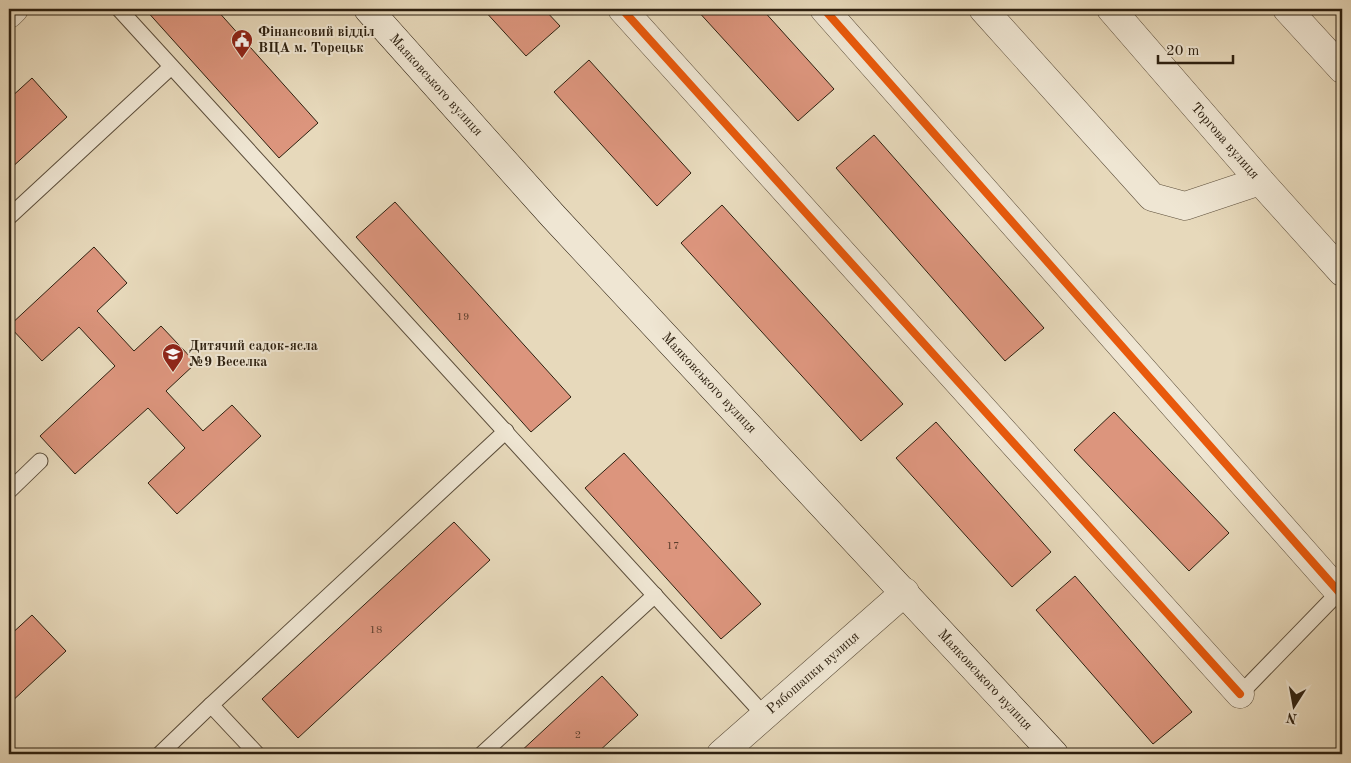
<svg xmlns="http://www.w3.org/2000/svg" width="1351" height="763" font-family="'Old Standard TT',serif">
	<rect width="100%" height="100%" fill="#e7d9bb"/>
	<filter id="stains"><feTurbulence type="fractalNoise" baseFrequency=".004" numOctaves="4"/><feColorMatrix values="0 0 0 0 .2 0 0 0 0 .09 0 0 0 0 .02 0 0 0 .5 -.17"/></filter>
	<radialGradient id="worn" r=".72"><stop offset=".6" stop-color="#630" stop-opacity="0"/><stop offset="1" stop-color="#630" stop-opacity=".3"/></radialGradient>
	<g fill="#dc957d" stroke="#2d2010">
		<path d="M145 9H216L318 123 279 158Z"/>
		<path d="M483 9H544L560 26 526 56Z"/>
		<path d="M696 9H762L834 89 798 121Z"/>
		<path d="M589 60 691 173 657 206 554 92Z"/>
		<path d="M32 78 67 117 9 170V99Z"/>
		<path d="M874 135 1044 328 1005 361 836 168Z"/>
		<path d="M395 202 571 397 531 432 356 237Z"/>
		<path d="M722 205 903 404 861 441 681 243Z"/>
		<path d="M94 247 127 283 97 311 134 351 161 326 196 363 166 391 203 431 232 405 261 436 177 514 148 483 185 448 148 408 75 474 40 436 115 366 79 327 42 361 9 326Z"/>
		<path d="M1114 412 1229 533 1189 571 1074 450Z"/>
		<path d="M936 422 1051 552 1012 587 896 458Z"/>
		<path d="M624 453 761 604 721 639 585 488Z"/>
		<path d="M454 522 490 560 298 738 262 699Z"/>
		<path d="M1075 576 1192 712 1153 744 1036 610Z"/>
		<path d="M32 615 66 651 9 704V636Z"/>
		<path d="M602 676 638 715 596 754H518Z"/>
	</g>
	<g fill="none" stroke-linecap="round" stroke-linejoin="round">
		<g stroke="#5c4e3b" stroke-width="17">
			<g id="service">
				<path d="M119 9 765 716"/>
				<path d="M9 217 171 67"/>
				<path d="M9 491 40 461"/>
				<path d="M1240 694 1342 589"/>
				<path d="M160 754 211 705"/>
				<path d="M257 754 211 705 506 431"/>
				<path d="M482 754 655 595"/>
			</g>
		</g>
		<g stroke="#5c4e3b" stroke-width="29">
			<g id="minor">
				<path d="M622 9 1240 694"/>
				<path d="M824 9 1339 592"/>
				<path d="M983 9 1152 197 1185 206 1260 181"/>
				<path d="M1111 9 1260 181 1342 272"/>
				<path d="M1287 9 1342 69"/>
				<path d="M9 14 14 9"/>
				<path d="M721 754 905 592"/>
			</g>
		</g>
		<g stroke="#2d2010" stroke-width="29">
			<path id="secondary" d="M368 9 553 216 1054 754"/>
		</g>
		<use href="#service" stroke="#efe6d3" stroke-width="15"/>
		<use href="#minor" stroke="#efe6d3" stroke-width="28"/>
		<use href="#secondary" stroke="#efe6d3" stroke-width="28"/>
		<g stroke="#efe6d3" stroke-width="11">
			<g id="cycleway">
				<path d="M622 9 1240 694"/>
				<path d="M824 9 1339 592"/>
			</g>
		</g>
		<use href="#cycleway" stroke="#e8590c" stroke-width="8"/>
	</g>
	<defs>
		<g id="civic-pin" transform="scale(1.125)"><path d="M0 17L-7.5 6A9.5 9.5 0 1 1 7.5 6Z" fill="#8f2418" stroke="#efe6d3"/><path d="M-.6-6.5H3V-4.5H.6V-3L4-1V1h2V6H-6V1h2V-1L-.6-3ZM-1.2 2.5V6h2.4V2.5Z" fill="#fff"/></g>
		<g id="school-pin" transform="scale(1.125)"><path d="M0 17L-7.5 6A9.5 9.5 0 1 1 7.5 6Z" fill="#8f2418" stroke="#efe6d3"/><path d="M0-5L7-2L0 1L-7-2ZM-4 1L0 2.5L4 1V4Q0 6-4 4Z" fill="#fff"/></g>
	</defs>
	<g fill-rule="evenodd">
		<use href="#civic-pin" x="242" y="40"/>
		<use href="#school-pin" x="173" y="354"/>
	</g>
	<g text-anchor="middle" dominant-baseline="central" stroke-width="4" stroke-linejoin="round" paint-order="stroke">
		<g font-size="11" fill="#593d2b">
			<text x="463" y="317">19</text>
			<text x="673" y="546">17</text>
			<text x="376" y="630">18</text>
			<text x="578" y="735">2</text>
		</g>
		<g font-size="14" font-weight="bold" fill="#2d2010" stroke="#efe6d3" text-anchor="start">
			<text x="258" y="32">Фінансовий відділ<tspan x="258" dy="16">ВЦА м. Торецьк</tspan></text>
			<text x="189" y="346">Дитячий садок-ясла<tspan x="189" dy="16">№9 Веселка</tspan></text>
		</g>
		<g font-size="14" fill="#2d2010" stroke="#efe6d3">
			<text transform="translate(436 85) rotate(48)">Маяковського вулиця</text>
			<text transform="translate(1225 141) rotate(49)">Торгова вулиця</text>
			<text transform="translate(709 383) rotate(47)">Маяковського вулиця</text>
			<text transform="translate(813 673) rotate(-41)">Рябошапки вулиця</text>
			<text transform="translate(985 680) rotate(47)">Маяковського вулиця</text>
		</g>
	</g>
	<rect width="1351" height="763" fill="none" stroke="#e7d9bb" stroke-width="30"/>
	<rect x="10" y="10" width="1331" height="743" fill="none" stroke="#2d2010" stroke-width="2.5"/>
	<rect x="15" y="15" width="1321" height="733" fill="none" stroke="#2d2010"/>
	<g transform="translate(1294 706) rotate(191)" stroke="#efe6d3" stroke-width="4" paint-order="stroke">
	<path d="M0-4L9 19L0 12L-9 19Z" fill="#2d2010"/>
	<text y="-8" font-size="14" font-weight="bold" text-anchor="middle" fill="#2d2010">N</text>
	</g>
	<path d="M1158 55v8h75v-8" fill="none" stroke="#2d2010" stroke-width="2.5"/>
	<text x="1166" y="55" font-size="15" fill="#2d2010" stroke="#efe6d3" stroke-width="4" paint-order="stroke">20 m</text>
	<rect width="100%" height="100%" filter="url(#stains)"/>
	<rect width="100%" height="100%" fill="url(#worn)"/>
</svg>
